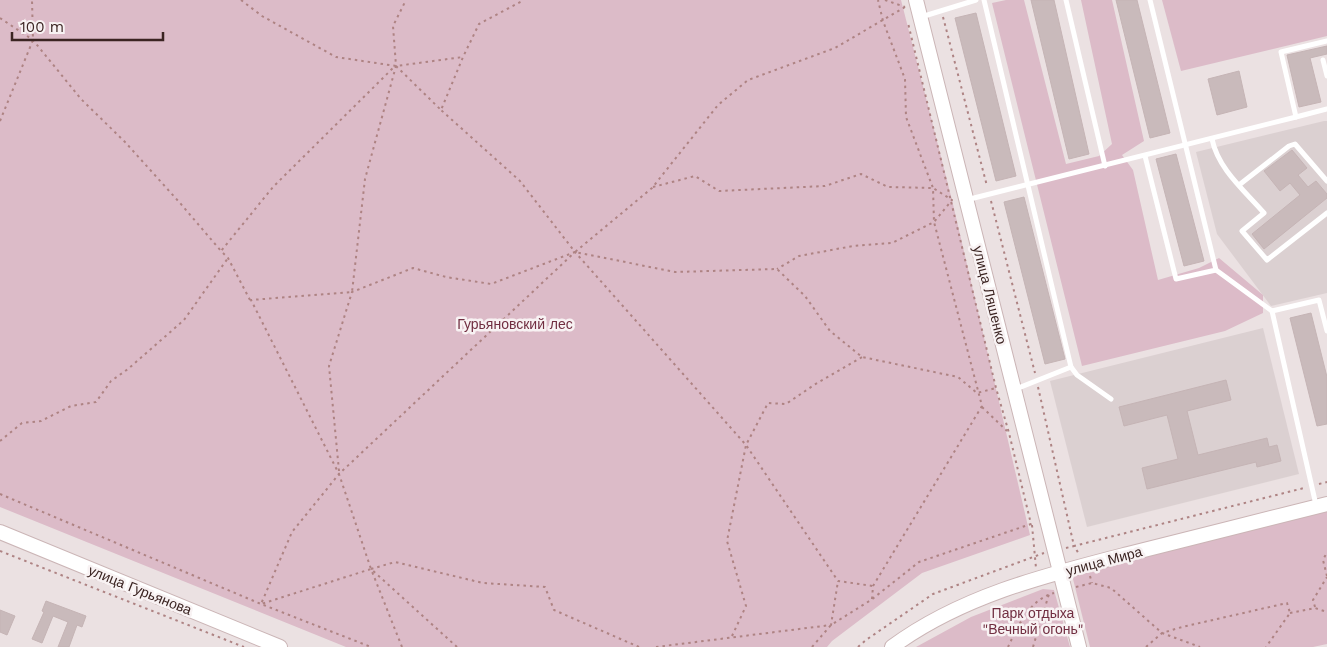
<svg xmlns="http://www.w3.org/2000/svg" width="1327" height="647" font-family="'Work Sans',sans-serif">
	<rect width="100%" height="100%" fill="#ebe1e2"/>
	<g fill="#dbd0d1">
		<path d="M1324 121H1327V293L1271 306 1217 234 1196 152Z"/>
		<path d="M1263 328 1299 474 1087 527 1050 381Z"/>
	</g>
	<g fill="#dcbbc8">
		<path d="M0 0H901L952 200 1030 535 922 573 832 641 827 647H346L0 507Z"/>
		<path d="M1006 0H1024L1066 164 1099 156 1112 144 1081 0H1112L1144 141 1122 155 1133 170 1158 280 1199 268 1219 258 1263 295V313L1225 331 1082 366 992 3Z"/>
		<path d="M1162 0H1327V36L1181 71Z"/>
		<path d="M1327 510V644L1313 647H1090L1072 575Z"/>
		<path d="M1043 589 1054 590 1070 647H916L971 617Z"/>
	</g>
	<g fill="#c9babb" stroke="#c5b4b5">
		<path d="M1031 0H1054L1089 154 1069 159Z"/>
		<path d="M1116 0H1137L1170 133 1150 138Z"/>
		<path d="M976 13 1016 176 996 181 955 18Z"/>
		<path d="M1327 46V54L1310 58 1321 102 1299 107 1287 55Z"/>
		<path d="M1239 71 1247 107 1217 115 1208 79Z"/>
		<path d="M1292 150 1307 168 1298 175 1308 187 1316 181 1327 194V198L1264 249 1252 234 1300 195 1290 183 1280 191 1264 171Z"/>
		<path d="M1176 154 1204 261 1184 266 1156 159Z"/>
		<path d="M1024 197 1065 359 1045 364 1004 202Z"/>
		<path d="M1311 313 1327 377V424L1317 426 1290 318Z"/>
		<path d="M1226 380 1231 400 1187 411 1198 455 1267 438 1269 447 1277 445 1281 461 1257 467 1256 462 1147 489 1142 468 1178 459 1167 415 1124 426 1119 407Z"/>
		<path d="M46 601 86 616 82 627 77 625 69 647H58L68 622 53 616 42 643 32 639 44 612 42 611Z"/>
		<path d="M0 610 15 616 7 635 0 632Z"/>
	</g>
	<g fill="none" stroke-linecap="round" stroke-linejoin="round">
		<g stroke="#cbb5b6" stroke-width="16">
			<g id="secondary">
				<path d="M916 0 1079 647"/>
				<path d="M0 532 280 647"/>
				<path d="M892 647C961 596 1046 575 1128 554 1194 537 1261 521 1327 504"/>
			</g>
		</g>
		<g stroke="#ae8383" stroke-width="2" stroke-dasharray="2.5 4" stroke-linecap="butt">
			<path d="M241 0 262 16 336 57 396 66 463 57"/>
			<path d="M885 0 905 7"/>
			<path d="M905 7 835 48 748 80 718 105 652 188 575 252 675 272 777 269 805 296 830 331 862 357 958 377 977 393 996 388"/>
			<path d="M943 17 987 186"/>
			<path d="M0 18 33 40 81 99 125 142 180 203 221 251"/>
			<path d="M396 66 441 110 463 57 479 24 524 0"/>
			<path d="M0 121 33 40 32 0"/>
			<path d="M653 187 695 176 719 191 825 186 861 174 888 187 933 188 952 200 934 222 892 243 853 246 799 256 777 269"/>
			<path d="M991 201 1035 373"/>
			<path d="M250 300 228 258 221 251 273 187 394 67"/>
			<path d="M1038 387 1074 546 1304 488"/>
			<path d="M982 407 1007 431"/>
			<path d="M0 441 22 423 41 421 71 406 96 402 111 381 128 369 184 320 228 258"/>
			<path d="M339 471 329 366 352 292 413 268 446 277 491 284 575 252 520 181 441 110"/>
			<path d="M1319 484 1327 482"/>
			<path d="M0 494 261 604 371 647"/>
			<path d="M1032 525 1036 568"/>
			<path d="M1066 548 1074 546 1079 554"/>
			<path d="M0 551 244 647"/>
			<path d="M371 569 395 562 483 583 545 587 554 610 639 647"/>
			<path d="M1090 576 1092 583"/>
			<path d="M1327 576 1323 560 1327 552"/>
			<path d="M1076 587 1092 583 1111 588 1162 633 1200 647"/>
			<path d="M872 599 873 586 982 406 934 222 933 188 906 117 905 79 883 21 878 0"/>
			<path d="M1315 607 1313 600 1327 577"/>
			<path d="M1290 613 1315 608 1327 612"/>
			<path d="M732 636 746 606 727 541 746 445 768 403 786 404 814 385 862 357"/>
			<path d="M402 647 371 569 261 604 292 532 339 474 251 300 352 292 365 179 396 66 393 26 406 0"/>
			<path d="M457 647 371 569 339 474 575 252 746 445 838 581 873 586"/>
			<path d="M656 647 831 625 838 581"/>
			<path d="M812 647 831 625 871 600 919 562 1031 524 1009 433 996 388 908 23"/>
			<path d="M858 647 866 640 933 594 1044 553"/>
			<path d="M1008 647C1018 626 1030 599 1054 593"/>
			<path d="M1033 647 1049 594"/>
			<path d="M1146 647 1162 633 1182 627 1287 603 1290 613 1266 647"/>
		</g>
		<g stroke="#fff" stroke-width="5">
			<path d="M984 0 1071 367 1077 375 1111 399"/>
			<path d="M1066 0 1105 166"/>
			<path d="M921 17 976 0"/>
			<path d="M1323 60 1327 76"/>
			<path d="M1296 117 1327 109"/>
			<path d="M1212 139C1218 169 1245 191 1264 213L1242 231 1267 260 1327 213"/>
			<path d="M1145 156 1176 279 1216 270 1150 0"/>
			<path d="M1239 185 1289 146 1295 144 1327 181"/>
			<path d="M966 200 1296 117 1281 52 1327 41"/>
			<path d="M1216 270 1272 311"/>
			<path d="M1016 389 1071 367"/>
			<path d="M1316 505 1272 311 1319 300 1327 331"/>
		</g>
		<use href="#secondary" stroke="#fff" stroke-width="14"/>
	</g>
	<g text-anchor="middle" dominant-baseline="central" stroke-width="5" stroke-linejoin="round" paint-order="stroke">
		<g font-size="14" fill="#3b2422" stroke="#f8f2f3">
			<text transform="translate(990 295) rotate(76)">улица Ляшенко</text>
			<text transform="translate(1104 561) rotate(-15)">улица Мира</text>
			<text transform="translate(140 590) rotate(22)">улица Гурьянова</text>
		</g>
		<g font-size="14" fill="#712e41" stroke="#f8f2f3">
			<text x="515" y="324">Гурьяновский лес</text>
			<text x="1033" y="613">Парк отдыха<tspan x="1033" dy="16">"Вечный огонь"</tspan></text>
		</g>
	</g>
	<path d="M12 32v8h151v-8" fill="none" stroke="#3b2422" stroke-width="2.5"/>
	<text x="20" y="32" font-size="15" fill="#3b2422" stroke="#f8f2f3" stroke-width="4" paint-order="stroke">100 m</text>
</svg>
